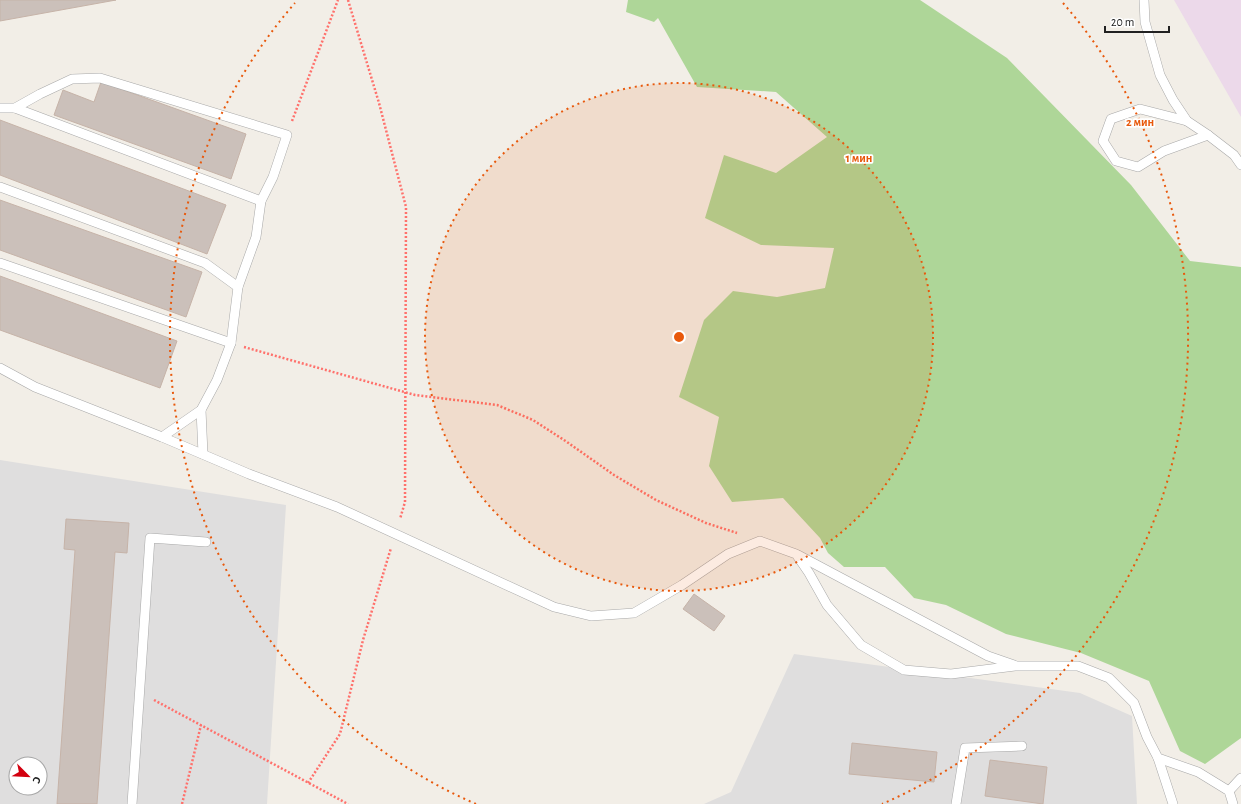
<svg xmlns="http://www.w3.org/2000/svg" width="1241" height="804" font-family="'Alegreya Sans',sans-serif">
	<rect width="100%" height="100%" fill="#f2eee7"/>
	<g fill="#dfdede" fill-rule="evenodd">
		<path d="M0 460 286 505 267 804H0ZM16 764H40V788H16Z"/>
		<path d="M794 654 1080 693 1132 716 1137 804H704L731 792Z"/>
	</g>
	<path fill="#ecd9ea" d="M1174 0H1241V117Z"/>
	<path fill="#aed698" d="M628 0H920L1007 58 1131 185 1190 261 1241 267V738L1205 764 1180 751 1149 681 1081 653 1006 634 946 605 914 598 885 567H844L828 553 820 538 783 498 732 502 709 466 719 417 679 397 704 320 733 291 777 297 825 288 834 248 761 245 705 218 724 155 776 173 827 137 776 92 697 87 658 18 654 22 626 12Z"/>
	<g fill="#cbc0ba" stroke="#c6b3a8">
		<path d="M0 0H116L0 21Z"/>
		<path d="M101 82 246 134 231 179 54 115 63 90 94 102Z"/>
		<path d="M0 120 226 205 207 254 0 175Z"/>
		<path d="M0 200 202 272 186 317 0 250Z"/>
		<path d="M0 276 177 341 160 388 0 330Z"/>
		<path d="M66 519 129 523 127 553 115 552 97 804H57L75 550 64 549Z"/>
		<path d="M694 594 725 616 714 631 683 609Z"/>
		<path d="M852 743 937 752 934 782 849 774Z"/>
		<path d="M990 760 1047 767 1043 804 985 796Z"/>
	</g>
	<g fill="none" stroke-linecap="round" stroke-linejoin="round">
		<g stroke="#a8a8a8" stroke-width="10">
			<g id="service">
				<path d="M1144 0 1145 22 1160 75 1173 100 1187 121 1208 135 1234 155 1241 165"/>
				<path d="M0 108H15L40 94 72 79 100 78 287 135 273 177 261 201 256 237 238 287 231 343 217 380 201 410 162 437"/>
				<path d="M15 108 261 201"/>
				<path d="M1187 121 1140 109 1111 119 1103 141 1116 161 1138 167 1164 151 1208 135"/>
				<path d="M0 187 205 263 238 287"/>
				<path d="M0 263 231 343"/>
				<path d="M0 368 35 387 162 437 249 474 337 507 554 607 591 616 634 613 682 585 728 554 760 541 796 554 809 573 827 605 861 645 904 670 951 674 1015 666H1078L1109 678 1134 703 1147 737 1158 758 1198 772 1229 791 1233 804"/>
				<path d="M201 410 203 454"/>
				<path d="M798 555 988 656 1014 665"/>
				<path d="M1158 758 1173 804"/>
				<path d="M1229 791 1241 778"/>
				<path d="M132 804 150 538 206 542"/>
				<path d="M956 804 965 748 1022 746"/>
			</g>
		</g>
		<g stroke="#ff716c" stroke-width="2.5" stroke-dasharray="2 2" stroke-linecap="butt">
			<path d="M348 0 379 103 406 207 405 502 400 519"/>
			<path d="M292 121 338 0"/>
			<path d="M244 347 415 395 497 405 533 420 567 442 614 475 656 500 706 523 737 533"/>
			<path d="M154 700 348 804"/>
			<path d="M308 783 340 734 363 640 391 548"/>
			<path d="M182 804 201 725"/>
		</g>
		<use href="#service" stroke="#fff" stroke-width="9"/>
	</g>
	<circle cx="679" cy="337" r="254" fill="#e8590c" fill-opacity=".12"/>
	<g fill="none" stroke="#e8590c" stroke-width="2" stroke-dasharray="2 4">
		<circle cx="679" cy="337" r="254"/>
		<path d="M476 804A509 509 0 0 1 295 3M1063 3A509 509 0 0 1 882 804"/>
	</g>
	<circle cx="679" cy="337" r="6" fill="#e8590c" stroke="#fff" stroke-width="2"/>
	<g font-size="12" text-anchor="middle" font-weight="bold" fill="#e8590c" stroke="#fff" stroke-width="3.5" stroke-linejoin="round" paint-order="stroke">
		<text x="1140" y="126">2 мин</text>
		<text x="859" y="162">1 мин</text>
	</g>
	<g transform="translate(28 776) rotate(114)"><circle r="19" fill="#ffffff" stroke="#a6a6a6"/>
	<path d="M0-3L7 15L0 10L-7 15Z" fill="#d3000f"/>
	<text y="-6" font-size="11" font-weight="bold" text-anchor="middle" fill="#212121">С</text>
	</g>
	<path d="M1105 26v6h64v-6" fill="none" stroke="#212121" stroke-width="2"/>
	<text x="1111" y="26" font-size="12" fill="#212121" stroke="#ffffff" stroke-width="3" paint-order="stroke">20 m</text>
</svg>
